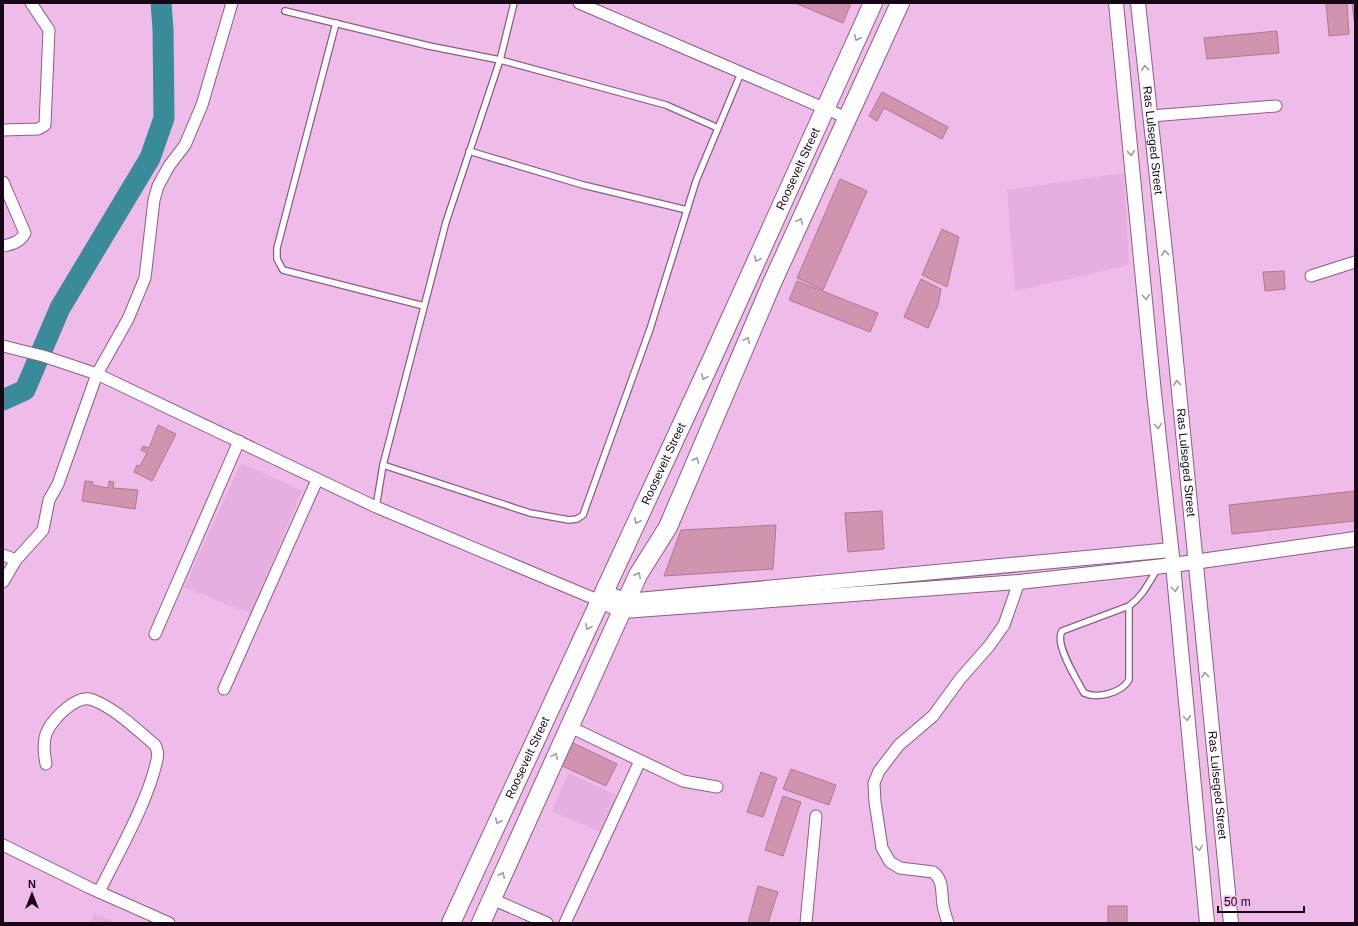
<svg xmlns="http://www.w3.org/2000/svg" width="1358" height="926" font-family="Helvetica,sans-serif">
	<rect width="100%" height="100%" fill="#efbbe9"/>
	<g fill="#e7aee0">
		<path d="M1124 173 1129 265 1015 291 1007 190Z"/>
		<path d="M241 463 302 491 251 614 184 587Z"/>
		<path d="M568 773 619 796 602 833 552 811Z"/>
		<path d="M94 914 116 923H90Z"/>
	</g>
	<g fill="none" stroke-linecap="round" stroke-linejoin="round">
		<path stroke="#3a8b99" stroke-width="21" d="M3 400 25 390 60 308 150 158 164 118 163 29 161 3"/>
	</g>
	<g fill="#d194af" stroke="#b27691">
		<path d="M795 3H851L843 23Z"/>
		<path d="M1326 3H1347L1349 34 1329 36Z"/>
		<path d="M1352 3H1355V27Z"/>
		<path d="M1277 31 1279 53 1207 59 1204 38Z"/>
		<path d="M882 92 948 127 942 139 884 108 877 121 869 116Z"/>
		<path d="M840 179 867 191 823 290 797 278Z"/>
		<path d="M942 229 959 237 947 287 922 275Z"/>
		<path d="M1284 271 1285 289 1265 291 1263 272Z"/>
		<path d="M921 279 941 289 938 305 928 328 904 317Z"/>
		<path d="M797 281 878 313 870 332 789 300Z"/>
		<path d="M158 425 176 434 152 481 134 472 137 465 140 466 147 453 141 450 143 446 149 448Z"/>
		<path d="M85 481 93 482V485L108 488 109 481 114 482 113 488 138 490 135 509 82 501Z"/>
		<path d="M1355 491V521L1232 534 1229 505Z"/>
		<path d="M882 511 884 549 848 552 845 513Z"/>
		<path d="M776 525 773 569 664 576 681 530Z"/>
		<path d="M569 741 617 764 606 786 558 764Z"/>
		<path d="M791 769 836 785 829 805 783 789Z"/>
		<path d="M761 772 777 778 763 817 747 812Z"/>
		<path d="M783 796 801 802 783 856 765 850Z"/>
		<path d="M758 886 778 892 768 923H748Z"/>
		<rect x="1108" y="906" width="19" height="17"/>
	</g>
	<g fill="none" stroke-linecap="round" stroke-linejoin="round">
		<g stroke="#8c5d87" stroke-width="8">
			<g id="service">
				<path d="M285 11 429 46 500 60 666 105 718 128"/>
				<path d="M336 23 277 248V259L283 270 424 306"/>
				<path d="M469 151 583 185 687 210"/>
				<path d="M383 465 530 513 569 520 577 519 583 515 650 329 696 181 741 73"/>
				<path d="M376 507 383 465 446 222 500 60 514 3"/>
				<path d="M1129 606V680C1121 693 1098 699 1084 693 1077 680 1054 644 1062 631L1129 606C1143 596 1149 582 1158 568"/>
			</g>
		</g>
		<g stroke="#8c5d87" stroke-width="13">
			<g id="minor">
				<path d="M579 3 847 118"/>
				<path d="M1151 116 1276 106"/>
				<path d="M3 130 38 129 45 125 49 30 31 3"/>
				<path d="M3 182 25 233C20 242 13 244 3 246"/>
				<path d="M1311 276 1355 262"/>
				<path d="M3 346 43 356 97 374 376 507 600 601"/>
				<path d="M3 555 16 560"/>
				<path d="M3 582 16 560 43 530 49 500 58 484 97 374 128 319 145 278 154 200 158 186 169 166 185 145 202 105 232 3"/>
				<path d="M155 634 239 441"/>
				<path d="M224 689 317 480"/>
				<path d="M568 726 683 781 717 787"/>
				<path d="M46 764C44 754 43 743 46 734 51 720 77 693 93 700 116 709 136 729 155 745 158 750 158 755 157 760 147 804 119 851 99 892"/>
				<path d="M3 845 90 888 169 923"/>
				<path d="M492 899 547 923"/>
				<path d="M565 923 640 761"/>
				<path d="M806 923 816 816"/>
				<path d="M948 923C946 917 944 911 943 905 941 893 944 880 933 872L900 868 890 862 882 848 875 802 874 783 879 771 899 745 933 716 960 679 989 646 1004 625 1019 582"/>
			</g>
		</g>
		<g stroke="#8c5d87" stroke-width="16">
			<g id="tertiary">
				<path d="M1116 3 1154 393 1173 565 1207 923"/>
				<path id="s1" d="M1138 3 1168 279 1231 923"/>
				<path d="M604 592 627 601 1171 550"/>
				<path d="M600 601 623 611 1019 582 1173 565 1355 539"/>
			</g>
		</g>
		<g stroke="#8c5d87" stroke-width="20">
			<g id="primary">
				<path id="s2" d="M451 923 712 359 873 3"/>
				<path d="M481 923 638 575 668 527 772 283 900 3"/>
			</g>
		</g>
		<use href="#service" stroke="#fff" stroke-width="5.5"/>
		<use href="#minor" stroke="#fff" stroke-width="11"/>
		<use href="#tertiary" stroke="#fff" stroke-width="14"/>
		<use href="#primary" stroke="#fff" stroke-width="18"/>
	</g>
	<defs><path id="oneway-chevron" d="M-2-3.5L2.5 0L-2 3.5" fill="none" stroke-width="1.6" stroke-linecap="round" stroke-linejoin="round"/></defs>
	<g stroke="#a29ba2">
		<use href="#oneway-chevron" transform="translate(857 38) rotate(115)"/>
		<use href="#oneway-chevron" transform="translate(1145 68) rotate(-96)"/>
		<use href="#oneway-chevron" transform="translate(1131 153) rotate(84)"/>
		<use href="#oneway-chevron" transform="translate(800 221) rotate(-65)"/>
		<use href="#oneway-chevron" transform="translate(1165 253) rotate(-96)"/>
		<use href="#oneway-chevron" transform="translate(757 259) rotate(114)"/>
		<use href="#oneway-chevron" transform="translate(1146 297) rotate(85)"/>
		<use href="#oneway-chevron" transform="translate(747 340) rotate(-66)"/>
		<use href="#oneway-chevron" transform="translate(704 377) rotate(115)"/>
		<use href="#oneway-chevron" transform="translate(1177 383) rotate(-95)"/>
		<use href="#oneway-chevron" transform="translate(1158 426) rotate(84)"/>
		<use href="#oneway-chevron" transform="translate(696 460) rotate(-67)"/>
		<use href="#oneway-chevron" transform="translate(637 521) rotate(115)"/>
		<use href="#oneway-chevron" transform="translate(638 575) rotate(-63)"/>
		<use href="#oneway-chevron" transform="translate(1175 589) rotate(85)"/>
		<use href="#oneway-chevron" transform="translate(588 627) rotate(115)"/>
		<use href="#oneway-chevron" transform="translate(1205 675) rotate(-96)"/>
		<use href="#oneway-chevron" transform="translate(1187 718) rotate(85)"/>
		<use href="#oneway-chevron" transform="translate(555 756) rotate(-66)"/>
		<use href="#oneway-chevron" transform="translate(498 821) rotate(115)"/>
		<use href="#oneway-chevron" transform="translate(1199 848) rotate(84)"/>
		<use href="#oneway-chevron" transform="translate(502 875) rotate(-66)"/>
	</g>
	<g text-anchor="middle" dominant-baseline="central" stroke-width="3.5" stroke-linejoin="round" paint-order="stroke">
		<g font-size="12" fill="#170616" stroke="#efbbe9">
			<text stroke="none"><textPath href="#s1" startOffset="138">Ras Lulseged Street</textPath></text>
			<text stroke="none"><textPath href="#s2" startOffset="830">Roosevelt Street</textPath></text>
			<text stroke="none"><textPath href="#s1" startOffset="462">Ras Lulseged Street</textPath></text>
			<text stroke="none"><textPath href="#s2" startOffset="506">Roosevelt Street</textPath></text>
			<text stroke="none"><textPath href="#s2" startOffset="182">Roosevelt Street</textPath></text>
			<text stroke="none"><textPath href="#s1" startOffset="786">Ras Lulseged Street</textPath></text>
		</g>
	</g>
	<rect width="1358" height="926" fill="none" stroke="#170616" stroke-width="8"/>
	<g transform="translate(32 894)" stroke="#efbbe9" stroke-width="3" paint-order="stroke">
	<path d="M0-3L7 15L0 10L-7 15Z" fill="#170616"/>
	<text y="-6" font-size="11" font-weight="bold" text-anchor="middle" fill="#170616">N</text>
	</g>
	<path d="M1218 906v6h86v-6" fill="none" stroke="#170616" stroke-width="2"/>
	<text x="1224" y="906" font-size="12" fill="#170616" stroke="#efbbe9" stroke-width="3" paint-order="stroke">50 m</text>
</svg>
